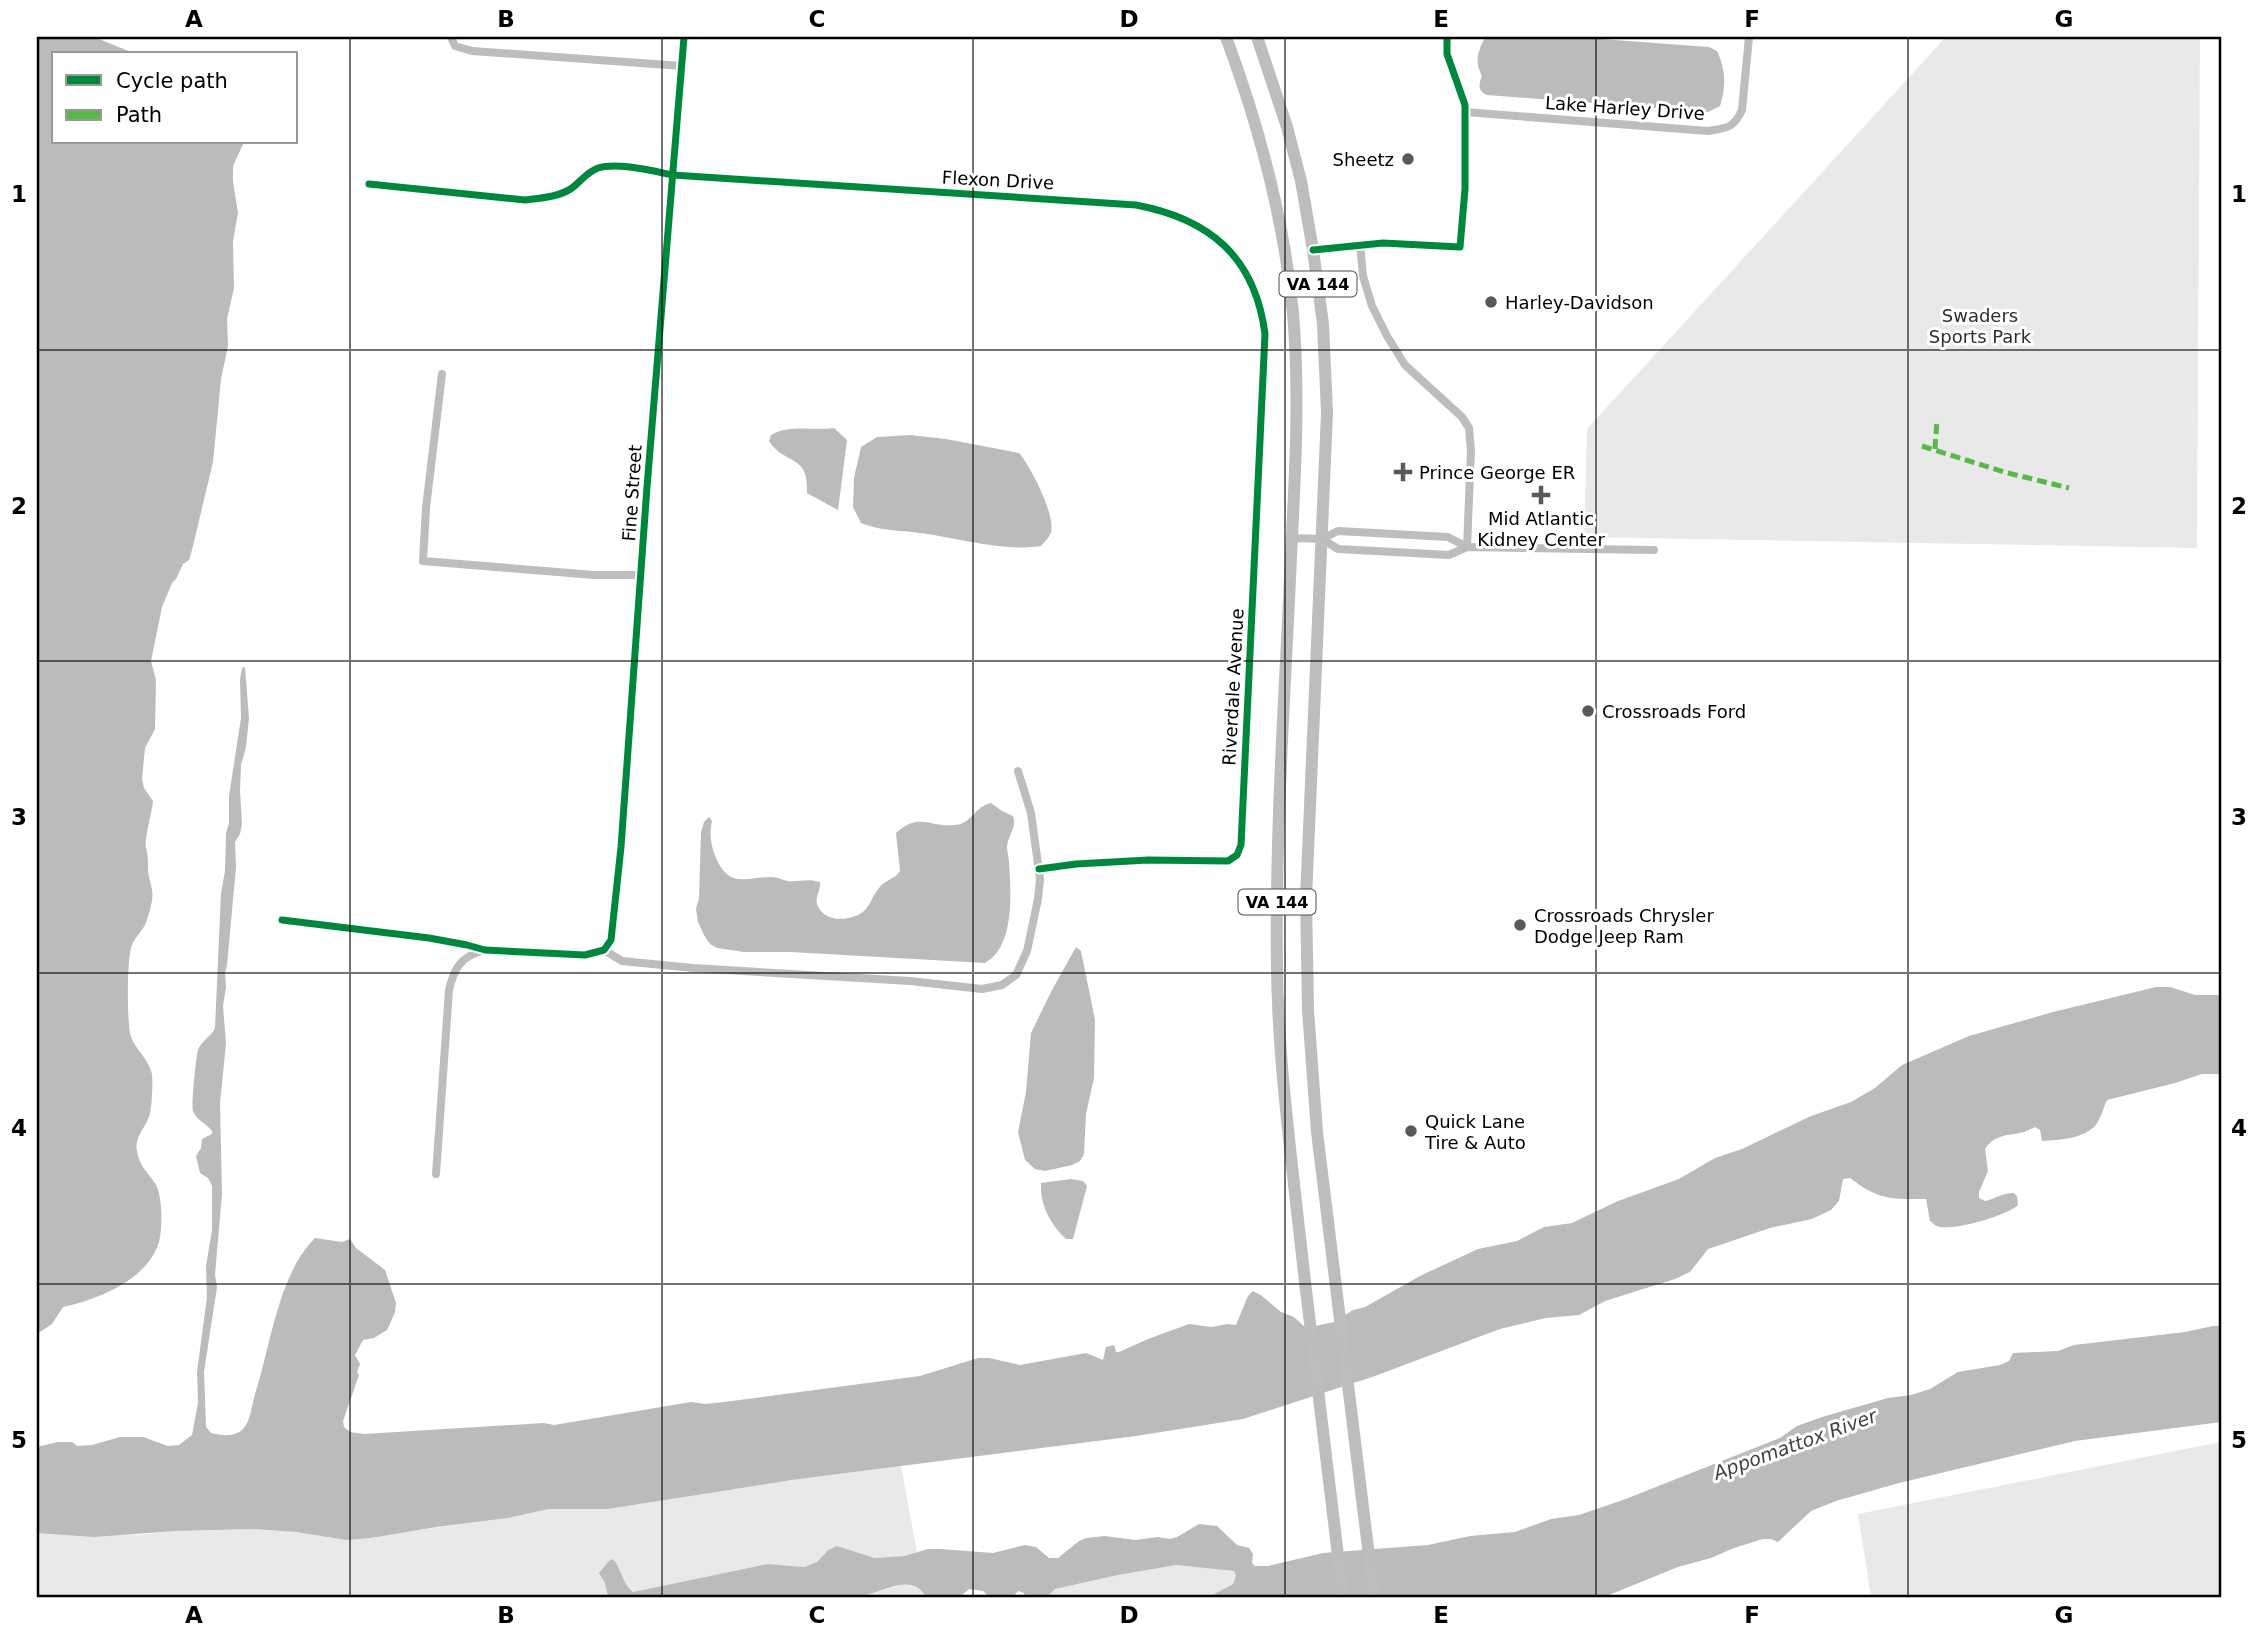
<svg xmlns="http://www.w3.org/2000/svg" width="2258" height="1634" font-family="'DejaVu Sans',sans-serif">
	<rect width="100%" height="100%" fill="#fff"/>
	<g fill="#e9e9e9">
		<path d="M1946 37H2200L2197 548 1584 537 1587 429Z"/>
		<path d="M2221 1442V1597H1871L1858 1514Z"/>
		<path d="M901 1466 917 1552 904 1556 875 1558 837 1546 828 1550 817 1562 804 1567 768 1564 633 1592 624 1584 618 1565 605 1583 608 1597H37V1533L136 1535 176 1531 254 1529 296 1532 346 1540 508 1518 549 1509H608L792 1480Z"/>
		<path d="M1176 1565 1234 1571 1236 1576 1233 1584 1209 1597H1047L1055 1589 1118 1575Z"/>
		<path d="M901 1585C914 1585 919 1586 926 1597H858Z"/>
	</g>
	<g fill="#bbb">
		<path d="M37 37H94L136 54H54V142H244L233 166V181L238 213 233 241 234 288 227 319 228 346 221 379 213 462 192 550 189 560 183 564 176 579 172 583 162 607 151 661 156 680 155 729 145 748 142 779 144 788 153 801C152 813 144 838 146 848 148 856 148 860 148 869 148 879 154 888 152 900 151 907 148 918 145 925 141 932 133 940 131 948 127 965 127 1015 130 1033 133 1048 148 1057 152 1074 153 1082 152 1109 149 1117 145 1128 134 1138 137 1151 139 1165 147 1172 155 1183 163 1195 163 1232 158 1245 145 1281 96 1300 63 1307L52 1324 37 1334Z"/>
		<path d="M1485 37H1574L1709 47 1717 51C1726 69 1726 87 1720 106L1708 112 1487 95C1477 91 1479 83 1482 76 1474 62 1478 51 1485 37Z"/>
		<path d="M834 428 847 440 838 510 807 493C809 453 785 466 769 441L771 435C789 424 814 431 834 428Z"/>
		<path d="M910 435 946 439 1019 453C1030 465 1056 516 1051 532 1050 537 1045 541 1041 546 1002 552 960 538 920 533 900 530 880 531 861 523L853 507 854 478 861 447 877 437Z"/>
		<path d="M245 667 249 718 246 747 241 765 240 791 242 824 240 834 235 842 236 867 227 965 225 973 226 987 223 1006 226 1043 220 1103 222 1194 215 1275 217 1287 204 1372 206 1427 211 1433C223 1436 238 1438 246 1425 251 1417 252 1404 255 1394 271 1345 278 1275 315 1238L342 1242 350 1239 356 1248 385 1270 396 1303 395 1312 387 1330 374 1338 363 1340 355 1355 360 1364 357 1372 359 1375 343 1421 344 1427 350 1432 364 1434 544 1423 554 1425 691 1402 706 1404 732 1401 920 1376 978 1358H989L1020 1365 1086 1353 1103 1360 1106 1347 1114 1345 1116 1352H1119L1148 1339 1189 1324 1212 1327 1227 1324 1236 1325 1248 1296 1253 1291 1262 1296 1281 1312 1294 1317 1306 1328 1334 1322 1353 1310 1365 1307 1420 1276 1478 1249 1517 1241 1544 1227 1572 1223 1618 1201 1679 1179 1715 1158 1742 1149 1811 1116 1851 1102 1875 1088 1902 1065 1969 1036 2053 1012 2156 987H2170L2195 995H2221V1074H2202L2175 1083 2107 1100C2103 1108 2101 1119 2095 1126 2082 1139 2059 1140 2042 1141L2040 1130 2035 1127C2016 1139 1999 1129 1985 1149L1988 1171 1979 1192V1198L1985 1201C1994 1199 2005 1192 2014 1193L2017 1196 2018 1205C2006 1216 1956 1230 1940 1227 1935 1226 1934 1224 1930 1221L1926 1199C1903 1199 1886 1201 1864 1188 1859 1185 1855 1181 1850 1178L1843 1179 1839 1201 1831 1210 1812 1219 1770 1228 1708 1249 1690 1272 1675 1279 1605 1301 1579 1315 1546 1318 1500 1329 1375 1376 1243 1419 1136 1436 792 1480 608 1509H549L508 1518 437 1527 370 1538 346 1540 296 1532 254 1529 176 1531 94 1537 37 1533V1447L58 1442H72L77 1446 92 1445 120 1437H143L168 1446 179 1445 192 1435 198 1403 197 1372 207 1297 206 1266 212 1230V1186L208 1178 200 1173 196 1156 201 1148 202 1139 212 1134V1131C206 1123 197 1121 193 1111 191 1107 196 1056 198 1050 201 1041 211 1037 215 1028L221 893 225 871 226 833 229 823V796L241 718 240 679 242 668Z"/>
		<path d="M991 803 1002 811 1013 816C1017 828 1008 835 1007 847 1007 852 1009 858 1009 863 1011 892 1015 947 985 963L791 952H744L717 948 710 944 704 935 698 922 696 909 699 898 701 832 704 822 709 817 712 821C709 835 711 846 716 858 730 889 746 877 772 877 777 877 782 880 788 881 799 882 808 878 820 882 821 890 815 897 817 904 823 923 851 922 864 911 871 904 873 895 879 888 885 880 895 879 900 871L896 833C919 812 928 827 954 825 971 825 975 806 991 803Z"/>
		<path d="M1076 947 1081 951 1095 1020 1094 1078 1086 1114 1084 1154 1080 1161 1072 1165 1045 1171 1035 1169 1025 1160 1018 1132 1026 1092 1031 1033 1052 990Z"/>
		<path d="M1071 1179 1083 1181 1087 1186 1073 1239H1066C1050 1224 1040 1205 1041 1183Z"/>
		<path d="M2213 1326H2221V1422L2075 1441 1899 1483 1836 1501 1811 1511 1778 1542 1771 1539H1763L1734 1548 1711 1558 1678 1567 1604 1597H1209L1233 1584 1236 1576 1234 1571 1176 1565 1118 1575 1055 1589 1047 1597H1025L1024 1593 1018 1591 1013 1597H989L983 1591 969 1589 960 1597H926C910 1569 878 1597 854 1597 772 1600 690 1597 608 1597L605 1583 599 1573 609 1561 613 1559C623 1571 620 1580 633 1592L768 1564 804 1567 817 1562 828 1550 837 1546 875 1558 904 1556 928 1549H940L993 1553 1025 1545 1036 1547 1049 1558H1058L1079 1541 1086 1538 1105 1536 1135 1540 1158 1537 1170 1539 1177 1537 1199 1524 1217 1526 1237 1545 1249 1548 1253 1554 1252 1563 1255 1566H1268L1323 1553 1428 1545 1470 1536 1515 1532 1551 1519 1579 1515 1623 1500 1780 1438 1797 1426 1822 1417 1888 1398 1911 1395 1930 1389 1958 1372 2000 1365 2009 1361 2013 1353 2058 1351 2074 1345 2185 1332Z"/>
	</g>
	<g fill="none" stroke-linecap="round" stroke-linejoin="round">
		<g stroke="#bdbdbd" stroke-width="8">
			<path d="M451 37 455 46 472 51 682 66"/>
			<path d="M1465 112 1708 131C1727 128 1734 128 1742 110L1749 37"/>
			<path d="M369 184 525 200C541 198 559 197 572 188 581 181 587 172 598 168 617 162 653 171 673 175L1136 205C1210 219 1255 257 1265 334L1241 845 1237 855 1228 861 1148 860 1076 864 1039 869"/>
			<path d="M1360 244 1363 276 1372 306 1387 336 1405 365 1462 417 1469 428 1471 451 1467 547"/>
			<path d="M1313 250 1383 243 1460 247 1465 189V105L1447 54V37"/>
			<path d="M442 374 426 508 423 561 594 575H641"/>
			<path d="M1292 538 1322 539 1338 531 1448 537 1467 547"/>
			<path d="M1322 539 1338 549 1449 555 1467 547 1654 550"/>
			<path d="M282 920 429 938 467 945 485 950 585 955 604 950 611 940 621 847 647 487 684 37"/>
			<path d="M604 950 622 961 693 968 910 981 982 989 1002 985 1016 975 1027 951 1038 899 1040 879 1031 813 1018 771"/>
			<path d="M436 1174 449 990C454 969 460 957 482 951"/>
		</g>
		<g stroke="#bdbdbd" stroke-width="12">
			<path d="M1226 37C1259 126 1284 218 1293 313 1300 394 1295 476 1291 557 1285 694 1275 831 1277 968 1278 1053 1289 1137 1298 1220 1312 1346 1328 1472 1343 1597"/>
			<path d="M1257 37 1287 127 1301 181 1313 250 1323 324 1327 413 1306 898 1308 1010 1317 1132 1374 1597"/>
		</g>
		<g stroke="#58b947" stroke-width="5" stroke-dasharray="10 5" stroke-linecap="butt">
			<path d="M1922 446 2004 472 2069 488"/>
			<path d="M1935 449 1937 419"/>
		</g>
		<g stroke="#fff" stroke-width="11">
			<g id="cycleway">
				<path d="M369 184 525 200C541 198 559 197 572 188 581 181 587 172 598 168 617 162 653 171 673 175L1136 205C1210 219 1255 257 1265 334L1241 845 1237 855 1228 861 1148 860 1076 864 1039 869"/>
				<path d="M1313 250 1383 243 1460 247 1465 189V105L1447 54V37"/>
				<path d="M282 920 429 938 467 945 485 950 585 955 604 950 611 940 621 847 647 487 684 37"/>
			</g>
		</g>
		<use href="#cycleway" stroke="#00873e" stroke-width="7"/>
	</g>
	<path fill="none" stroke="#000" stroke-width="2" stroke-opacity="0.55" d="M350 37V1597M662 37V1597M973 37V1597M1285 37V1597M1596 37V1597M1908 37V1597M37 350H2221M37 661H2221M37 973H2221M37 1284H2221"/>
	<g fill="#595959" stroke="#fff" stroke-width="2.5">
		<circle cx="1408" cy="159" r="7"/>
		<circle cx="1491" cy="302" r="7"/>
		<path d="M1399.5 461.5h7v7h7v7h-7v7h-7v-7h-7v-7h7z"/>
		<path d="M1537.5 484.5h7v7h7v7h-7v7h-7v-7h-7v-7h7z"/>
		<circle cx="1588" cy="711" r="7"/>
		<circle cx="1520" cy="925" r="7"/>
		<circle cx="1411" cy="1131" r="7"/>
	</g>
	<g text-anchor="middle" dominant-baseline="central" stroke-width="6" stroke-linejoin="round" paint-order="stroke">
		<g fill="#fff" stroke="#4c4c4c" stroke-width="2">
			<rect x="1279.5" y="271.5" width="77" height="25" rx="5"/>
			<rect x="1238.5" y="889.5" width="77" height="25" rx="5"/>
		</g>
		<g font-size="16" font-weight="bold" fill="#000">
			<text x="1318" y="284">VA 144</text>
			<text x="1277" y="902">VA 144</text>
		</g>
		<g font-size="18" fill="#000" stroke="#fff">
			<text transform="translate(1625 108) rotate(4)">Lake Harley Drive</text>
			<text transform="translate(998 180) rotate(3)">Flexon Drive</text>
			<text transform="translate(632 493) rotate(-86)">Fine Street</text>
			<text transform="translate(1233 687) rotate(-87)">Riverdale Avenue</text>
		</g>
		<g font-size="18" fill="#000" stroke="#fff" text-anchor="start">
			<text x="1394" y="159" text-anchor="end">Sheetz</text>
			<text x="1505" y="302">Harley-Davidson</text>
			<text x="1419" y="472">Prince George ER</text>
			<text x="1541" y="518" text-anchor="middle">Mid Atlantic<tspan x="1541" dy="21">Kidney Center</tspan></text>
			<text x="1602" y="711">Crossroads Ford</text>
			<text x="1534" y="915">Crossroads Chrysler<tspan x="1534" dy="21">Dodge Jeep Ram</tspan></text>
			<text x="1425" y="1121">Quick Lane<tspan x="1425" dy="21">Tire &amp; Auto</tspan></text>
		</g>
		<g font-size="18" fill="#2e2e2e" stroke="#fff">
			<text x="1980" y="315">Swaders<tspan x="1980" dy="21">Sports Park</tspan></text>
		</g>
		<g font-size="19" font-style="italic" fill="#3f3f3f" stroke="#fff">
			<text transform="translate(1795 1444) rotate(-20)">Appomattox River</text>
		</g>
	</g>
	<rect width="2258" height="1634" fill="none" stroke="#ffffff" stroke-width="77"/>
	<rect x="52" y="52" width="245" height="91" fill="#ffffff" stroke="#999999" stroke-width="2"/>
	<rect x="66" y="75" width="35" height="10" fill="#00873e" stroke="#999999" stroke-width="2"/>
	<text x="116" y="88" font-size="21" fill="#000000">Cycle path</text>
	<rect x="66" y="110" width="35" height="10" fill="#58b947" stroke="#999999" stroke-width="2"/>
	<text x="116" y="122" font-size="21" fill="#000000">Path</text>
	<rect x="38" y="38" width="2182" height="1558" fill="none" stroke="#000" stroke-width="2.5"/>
	<g font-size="23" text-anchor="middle" font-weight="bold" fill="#000">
		<text x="194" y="27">A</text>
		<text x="506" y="27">B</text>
		<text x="817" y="27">C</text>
		<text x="1129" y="27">D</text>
		<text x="1441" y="27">E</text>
		<text x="1752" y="27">F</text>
		<text x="2064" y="27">G</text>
		<text x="19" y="202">1</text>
		<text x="2239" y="202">1</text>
		<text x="19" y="514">2</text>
		<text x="2239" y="514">2</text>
		<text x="19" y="825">3</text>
		<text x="2239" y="825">3</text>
		<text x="19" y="1136">4</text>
		<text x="2239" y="1136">4</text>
		<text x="19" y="1448">5</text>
		<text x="2239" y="1448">5</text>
		<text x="194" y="1623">A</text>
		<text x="506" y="1623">B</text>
		<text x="817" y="1623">C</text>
		<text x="1129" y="1623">D</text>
		<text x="1441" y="1623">E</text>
		<text x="1752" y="1623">F</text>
		<text x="2064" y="1623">G</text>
	</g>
</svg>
